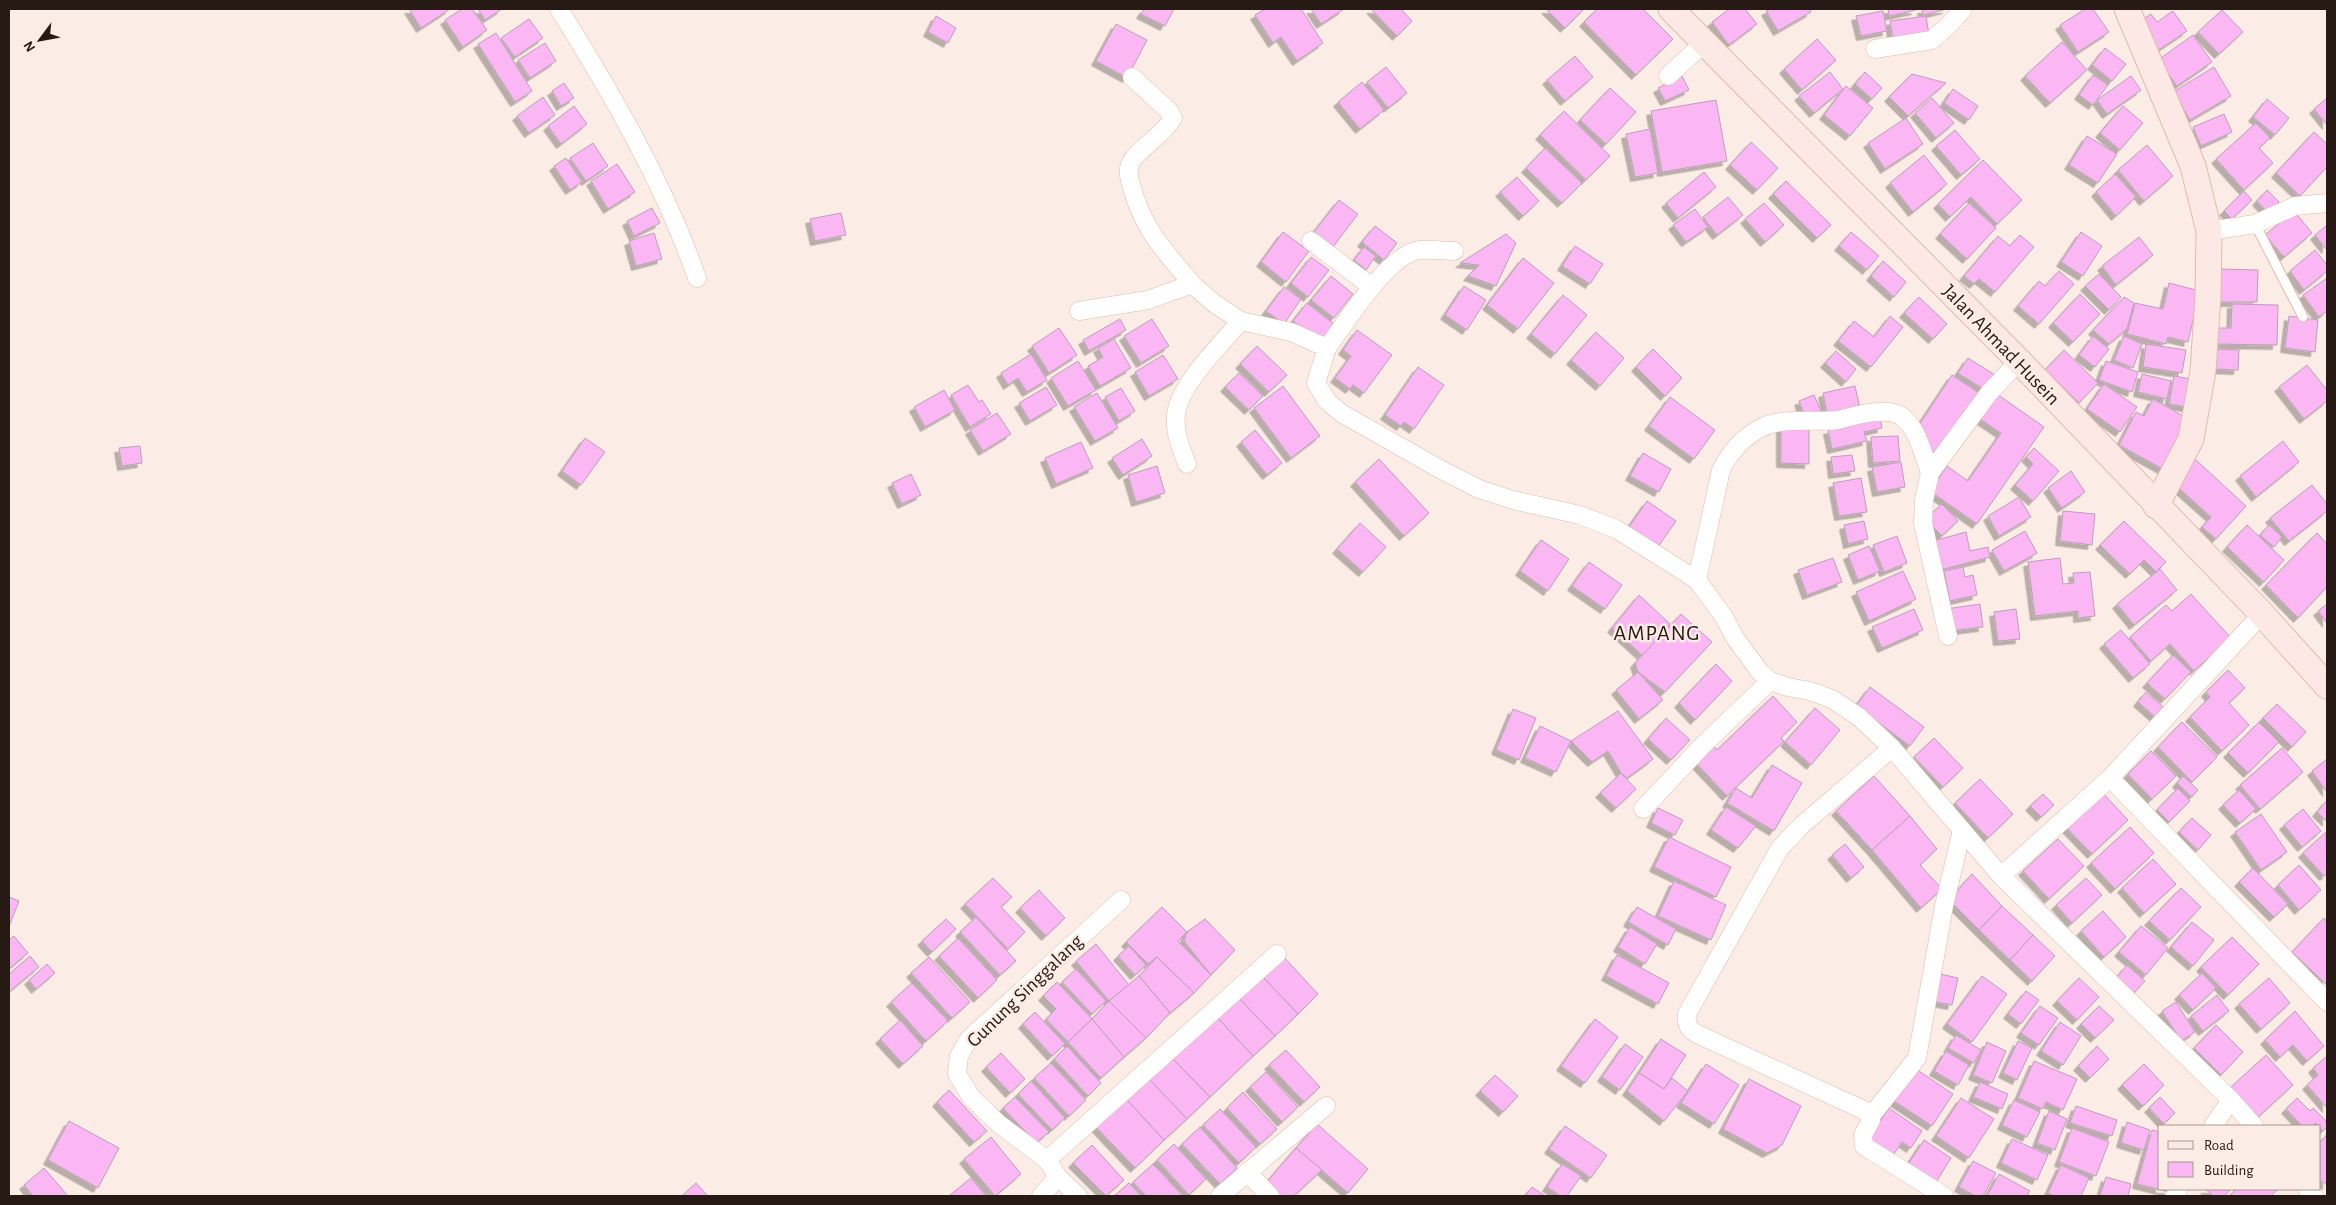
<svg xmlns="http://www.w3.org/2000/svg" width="2336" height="1205" font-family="'Alegreya Sans',sans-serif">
	<defs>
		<filter id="shadow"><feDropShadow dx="-4.5" dy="4.5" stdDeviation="0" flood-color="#0004"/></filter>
	</defs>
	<rect width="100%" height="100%" fill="#fcece6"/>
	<g fill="#fab7f4" stroke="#bb9fb8" filter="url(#shadow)">
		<path d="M409 9H450L421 28Z"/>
		<path d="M462 9H472L487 30 463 47 445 20Z"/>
		<path d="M478 9H502L485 20Z"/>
		<path d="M1144 9H1174L1165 26 1141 14Z"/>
		<path d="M1265 9H1301L1323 43 1297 61 1281 37 1273 43 1255 15Z"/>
		<path d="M1311 9H1344L1321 24Z"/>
		<path d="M1371 9H1401L1412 21 1397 36Z"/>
		<path d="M1546 9H1584L1565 28Z"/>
		<path d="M1597 9H1643L1673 39 1636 75 1584 22Z"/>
		<path d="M1729 9H1745L1757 24 1729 45 1712 22Z"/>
		<path d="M1770 9H1809L1811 12 1778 31 1766 11Z"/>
		<path d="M1888 9H1915L1916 10 1889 16Z"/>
		<path d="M1922 9H1947L1923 15Z"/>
		<path d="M2085 9H2093L2109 32 2078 52 2060 25Z"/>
		<path d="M2222 10 2243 32 2219 54 2198 32Z"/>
		<path d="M1883 11 1887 31 1861 36 1856 16Z"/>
		<path d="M2173 11 2187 31 2157 51 2138 23 2151 14 2157 22Z"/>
		<path d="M936 16 956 28 948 43 928 32Z"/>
		<path d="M1926 16 1929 35 1893 40 1890 21Z"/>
		<path d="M529 19 543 38 515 57 501 38Z"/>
		<path d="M1116 24 1147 40 1127 78 1096 61Z"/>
		<path d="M496 33 532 91 515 102 478 44Z"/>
		<path d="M2193 35 2212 62 2177 86 2158 60Z"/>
		<path d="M1817 39 1836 60 1802 90 1784 69Z"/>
		<path d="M2062 42 2087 70 2050 103 2025 76Z"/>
		<path d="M545 43 556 61 530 78 518 60Z"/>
		<path d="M2105 48 2126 64 2112 81 2092 65Z"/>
		<path d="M1575 56 1593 77 1565 101 1547 80Z"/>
		<path d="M1386 67 1407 93 1388 108 1367 82Z"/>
		<path d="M2214 67 2231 96 2190 120 2173 92Z"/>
		<path d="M1830 72 1843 89 1814 113 1799 96Z"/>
		<path d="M1865 72 1882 88 1872 99 1855 84Z"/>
		<path d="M1912 74 1946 83 1908 116 1889 97Z"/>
		<path d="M2093 75 2108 85 2093 105 2079 95Z"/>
		<path d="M1682 76 1689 90 1665 101 1658 88Z"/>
		<path d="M2131 76 2141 90 2107 114 2097 100Z"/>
		<path d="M1362 82 1384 110 1360 129 1338 102Z"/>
		<path d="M564 83 574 98 561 106 552 91Z"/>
		<path d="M1846 86 1873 108 1850 136 1824 115Z"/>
		<path d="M1610 88 1636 112 1606 144 1580 120Z"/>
		<path d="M1953 89 1978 106 1969 120 1944 103Z"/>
		<path d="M543 97 555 115 529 133 517 116Z"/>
		<path d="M1932 98 1954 123 1936 138 1915 113Z"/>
		<path d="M2327 98V125L2314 109Z"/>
		<path d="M2267 99 2289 118 2275 135 2253 117Z"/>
		<path d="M1716 100 1727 161 1662 172 1651 111Z"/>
		<path d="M574 106 587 124 561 144 548 126Z"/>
		<path d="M2123 106 2143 123 2120 150 2100 133Z"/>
		<path d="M1564 111 1610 156 1586 180 1540 135Z"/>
		<path d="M2224 114 2232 132 2201 146 2193 127Z"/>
		<path d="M1906 118 1923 144 1885 169 1868 143Z"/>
		<path d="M2256 123 2270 138 2259 148 2273 163 2244 190 2216 159Z"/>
		<path d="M1650 129 1658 173 1635 177 1626 134Z"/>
		<path d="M1955 130 1980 159 1961 175 1936 146Z"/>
		<path d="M2314 132 2327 144V167L2300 196 2276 173Z"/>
		<path d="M2087 136 2117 154 2098 183 2069 165Z"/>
		<path d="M1751 142 1778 168 1757 190 1730 165Z"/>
		<path d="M593 143 608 166 586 181 570 158Z"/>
		<path d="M2147 145 2173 176 2144 201 2118 170Z"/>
		<path d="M1545 148 1582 183 1562 203 1526 168Z"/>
		<path d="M1924 155 1947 184 1913 212 1890 183Z"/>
		<path d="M566 158 582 182 570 190 554 166Z"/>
		<path d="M1983 160 2022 200 1997 224 1971 197 1950 217 1938 204Z"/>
		<path d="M617 164 635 192 608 209 591 181Z"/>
		<path d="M1704 172 1716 187 1678 218 1666 203Z"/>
		<path d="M2115 174 2136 197 2116 216 2096 192Z"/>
		<path d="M1517 177 1539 201 1523 216 1500 192Z"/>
		<path d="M1786 181 1831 225 1817 238 1773 194Z"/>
		<path d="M2267 190 2279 202 2268 213 2257 201Z"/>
		<path d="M2244 191 2252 200 2232 219 2224 211Z"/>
		<path d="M1728 197 1743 215 1717 235 1703 217Z"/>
		<path d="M1339 200 1358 214 1333 247 1314 232Z"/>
		<path d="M1764 203 1784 225 1765 242 1745 219Z"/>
		<path d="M1969 203 1996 228 1967 259 1940 234Z"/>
		<path d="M652 208 660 223 634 236 627 221Z"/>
		<path d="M1695 209 1708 227 1686 242 1673 225Z"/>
		<path d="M2294 211 2312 233 2284 257 2265 235Z"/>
		<path d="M841 213 846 235 815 241 810 219Z"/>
		<path d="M2327 225V247L2326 249 2315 235Z"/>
		<path d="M1375 226 1397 243 1384 260 1362 242Z"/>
		<path d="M1283 232 1309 251 1286 282 1261 262Z"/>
		<path d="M1851 232 1879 256 1867 270 1839 246Z"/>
		<path d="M2081 232 2102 246 2083 276 2061 262Z"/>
		<path d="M654 233 662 259 636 266 629 241Z"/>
		<path d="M1506 234 1516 243 1496 286 1468 276 1479 265 1460 263Z"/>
		<path d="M2020 235 2034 247 1995 292 1979 279 1974 284 1964 276 1998 236 2010 246Z"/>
		<path d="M2139 237 2153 255 2116 285 2102 266Z"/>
		<path d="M1575 246 1603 264 1590 284 1562 266Z"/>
		<path d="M1364 247 1376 256 1366 270 1354 260Z"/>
		<path d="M2315 250 2327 265V271L2304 290 2290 271Z"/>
		<path d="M1311 257 1329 270 1308 297 1291 283Z"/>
		<path d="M1523 258 1554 283 1518 329 1487 305Z"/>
		<path d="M1883 261 1906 282 1894 297 1871 276Z"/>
		<path d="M2221 269 2258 270 2257 302H2220Z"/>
		<path d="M2059 271 2074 284 2039 324 2018 306 2039 281 2045 286Z"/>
		<path d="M2099 274 2121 297 2109 310 2085 286Z"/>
		<path d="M1331 276 1353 294 1334 318 1311 300Z"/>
		<path d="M2327 278V311L2319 317 2303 295Z"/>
		<path d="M2169 283 2200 291 2188 342 2168 337 2166 344 2127 334 2135 303 2163 309Z"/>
		<path d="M1464 286 1486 300 1467 330 1445 315Z"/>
		<path d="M1284 287 1301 299 1284 324 1266 311Z"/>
		<path d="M2080 294 2100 314 2073 342 2053 323Z"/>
		<path d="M1563 295 1587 315 1555 354 1531 334Z"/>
		<path d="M1919 297 1947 324 1933 339 1904 313Z"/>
		<path d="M2124 297 2134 303 2127 329 2109 344 2093 330Z"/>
		<path d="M1307 303 1334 324 1321 342 1293 321Z"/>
		<path d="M2232 304 2278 305 2277 345 2214 344V328H2231Z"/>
		<path d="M1890 316 1903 327 1871 367 1838 341 1854 321 1874 337Z"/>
		<path d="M2289 316 2318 320 2315 352 2285 348Z"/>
		<path d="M1120 319 1126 330 1089 351 1083 340Z"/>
		<path d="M1152 319 1169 346 1141 363 1124 336Z"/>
		<path d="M1059 328 1077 355 1049 373 1032 346Z"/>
		<path d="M1357 330 1392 355 1364 393 1353 385 1350 389 1335 378 1351 356 1343 350Z"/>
		<path d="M1596 332 1624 358 1600 386 1571 360Z"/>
		<path d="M2093 336 2109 349 2095 367 2079 355Z"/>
		<path d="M2124 336 2142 344 2133 368 2114 360Z"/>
		<path d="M1114 339 1131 368 1100 386 1088 366 1103 357 1098 348Z"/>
		<path d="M2146 344 2186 350 2182 373 2143 367Z"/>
		<path d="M1257 346 1287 375 1269 392 1240 364Z"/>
		<path d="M1653 349 1682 378 1665 396 1636 367Z"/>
		<path d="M2212 349 2239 350 2238 370 2212 369Z"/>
		<path d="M2064 350 2098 383 2079 403 2045 370Z"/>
		<path d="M1836 351 1856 369 1846 382 1825 363Z"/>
		<path d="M1031 354 1047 380 1027 392 1018 378 1008 385 1001 373Z"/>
		<path d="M1163 355 1178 379 1149 396 1135 372Z"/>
		<path d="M1968 358 1995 375 1985 390 1958 373Z"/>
		<path d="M1078 361 1096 390 1068 406 1051 378Z"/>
		<path d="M2106 361 2138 372 2132 392 2099 380Z"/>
		<path d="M2307 365 2327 390V401L2304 419 2279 387Z"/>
		<path d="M1418 367 1444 385 1414 429 1404 422 1401 426 1385 415Z"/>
		<path d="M1239 373 1263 396 1249 410 1225 387Z"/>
		<path d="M2142 374 2171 381 2167 399 2138 392Z"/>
		<path d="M1952 375 1979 393 1932 465 1915 431Z"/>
		<path d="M2174 376 2197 380 2192 408 2169 404Z"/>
		<path d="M2104 384 2137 407 2120 432 2087 409Z"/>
		<path d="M968 385 979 402 982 400 991 414 970 427 951 395Z"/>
		<path d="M1283 386 1320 436 1291 458 1254 408Z"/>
		<path d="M1855 386 1861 413 1828 419 1823 393Z"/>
		<path d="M1046 387 1057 405 1030 421 1019 403Z"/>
		<path d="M1121 388 1135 411 1119 421 1105 397Z"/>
		<path d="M944 390 955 410 925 427 914 407Z"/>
		<path d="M1994 392 2044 427 1977 524 1930 491 1947 466 1968 481 2001 433 1977 417Z"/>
		<path d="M1097 393 1118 428 1095 441 1074 407Z"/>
		<path d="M1814 395 1822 413 1806 419 1799 401Z"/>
		<path d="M1670 397 1715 430 1694 459 1649 426Z"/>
		<path d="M2153 399 2190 420 2168 472 2119 445 2136 412 2144 416Z"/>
		<path d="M997 413 1011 434 983 451 970 430Z"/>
		<path d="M1880 418 1882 428 1864 432 1867 441 1832 449 1828 430Z"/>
		<path d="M1781 427H1809V464L1781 463Z"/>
		<path d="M1255 430 1282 463 1267 475 1241 442Z"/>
		<path d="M1898 436 1900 461 1873 463 1871 437Z"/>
		<path d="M585 438 605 452 581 485 562 471Z"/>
		<path d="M1142 439 1152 456 1123 475 1112 458Z"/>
		<path d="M2283 441 2299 462 2256 497 2240 476Z"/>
		<path d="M1081 442 1093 468 1056 484 1045 458Z"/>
		<path d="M140 446 142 463 122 466 119 448Z"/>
		<path d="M2034 448 2059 471 2033 501 2015 485 2033 464 2026 457Z"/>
		<path d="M1643 453 1671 469 1659 492 1630 476Z"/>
		<path d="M1852 455 1855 471 1833 474 1831 457Z"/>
		<path d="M1379 459 1429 513 1404 536 1355 482Z"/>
		<path d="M2195 459 2246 506 2216 539 2202 527 2211 517 2173 483Z"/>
		<path d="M1901 462 1905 487 1877 492 1872 467Z"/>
		<path d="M1157 466 1165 493 1136 502 1128 475Z"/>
		<path d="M2071 471 2085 492 2062 508 2048 488Z"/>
		<path d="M911 474 921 495 902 504 892 483Z"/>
		<path d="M1861 478 1867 512 1839 516 1833 483Z"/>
		<path d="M2312 485 2327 504V511L2289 541 2270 518Z"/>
		<path d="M2019 497 2031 517 1999 536 1988 516Z"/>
		<path d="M1647 501 1676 521 1658 547 1629 527Z"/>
		<path d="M1942 504 1958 521 1942 536 1925 519Z"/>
		<path d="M2063 511 2095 514 2092 545 2060 541Z"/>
		<path d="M1864 521 1868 539 1848 544 1844 525Z"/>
		<path d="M2124 521 2166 562 2156 572 2144 560 2130 574 2100 545Z"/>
		<path d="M1360 523 1386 547 1363 572 1337 549Z"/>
		<path d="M2247 525 2284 560 2264 582 2227 547Z"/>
		<path d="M2269 525 2282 537 2274 547 2260 535Z"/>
		<path d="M2025 531 2037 553 2004 571 1992 550Z"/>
		<path d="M1966 532 1970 551 1988 547 1990 557 1940 570 1933 541Z"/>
		<path d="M2317 533 2327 544V587L2298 618 2266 585Z"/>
		<path d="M1897 536 1907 563 1884 572 1873 545Z"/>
		<path d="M1541 540 1569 559 1548 591 1520 571Z"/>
		<path d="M1869 546 1880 571 1858 580 1848 555Z"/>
		<path d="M1833 558 1842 582 1807 595 1798 570Z"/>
		<path d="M2060 558 2063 584 2074 583 2073 573 2090 572 2095 616 2078 618V611L2035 616 2028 562Z"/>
		<path d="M1589 562 1622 585 1605 609 1572 586Z"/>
		<path d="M1963 567 1965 577 1973 575 1977 595 1950 601 1944 571Z"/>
		<path d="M2160 569 2177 590 2134 625 2117 604Z"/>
		<path d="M1903 571 1916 599 1869 621 1856 592Z"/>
		<path d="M2191 594 2231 638 2194 671 2170 644 2151 661 2130 637 2166 605 2172 611Z"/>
		<path d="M1639 595 1670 624 1643 656 1612 628Z"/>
		<path d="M1980 604 1983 627 1949 631 1946 609Z"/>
		<path d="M2327 604V623L2318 611Z"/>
		<path d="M1914 609 1923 630 1882 648 1872 627Z"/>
		<path d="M2016 609 2020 639 1998 641 1994 612Z"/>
		<path d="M1681 614 1712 642 1665 692 1638 672 1635 663Z"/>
		<path d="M2121 630 2150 664 2133 678 2104 644Z"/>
		<path d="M2173 655 2191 672 2165 699 2147 683Z"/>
		<path d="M1716 664 1732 681 1695 720 1679 703Z"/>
		<path d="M2228 670 2245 688 2229 703 2249 725 2222 751 2190 717 2210 697 2206 692Z"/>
		<path d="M1638 672 1663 700 1639 719 1616 690Z"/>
		<path d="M1870 687 1924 727 1910 746 1856 706Z"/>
		<path d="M2146 692 2163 707 2155 717 2138 702Z"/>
		<path d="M1773 696 1797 722 1781 738 1784 741 1727 796 1695 762 1713 745 1717 750Z"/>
		<path d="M2277 704 2306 732 2292 747 2263 718Z"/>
		<path d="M1815 708 1840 730 1811 765 1785 742Z"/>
		<path d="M1513 709 1536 718 1519 760 1496 750Z"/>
		<path d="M1618 711 1653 759 1627 778 1621 773 1608 751 1592 762 1571 741Z"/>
		<path d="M1666 718 1690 740 1671 760 1648 739Z"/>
		<path d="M2182 722 2217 757 2192 782 2158 747Z"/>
		<path d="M2259 722 2279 742 2248 773 2228 753Z"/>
		<path d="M1540 726 1571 741 1556 772 1525 758Z"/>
		<path d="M1934 738 1963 768 1943 787 1914 757Z"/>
		<path d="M2282 748 2303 772 2260 809 2240 785Z"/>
		<path d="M2151 751 2176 776 2152 799 2128 774Z"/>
		<path d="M2327 759V792L2312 771Z"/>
		<path d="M1772 765 1802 783 1774 831 1727 803 1736 788 1752 798Z"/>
		<path d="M1621 773 1636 789 1616 808 1600 793Z"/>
		<path d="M1874 776 1910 816 1872 850 1836 811Z"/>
		<path d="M2183 776 2198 790 2192 797 2177 783Z"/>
		<path d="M1980 779 2013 814 1988 838 1955 803Z"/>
		<path d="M2178 788 2190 801 2169 822 2157 810Z"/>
		<path d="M2099 789 2128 820 2092 854 2062 823Z"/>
		<path d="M2239 790 2256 809 2240 823 2223 805Z"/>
		<path d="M2043 794 2054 805 2041 817 2030 806Z"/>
		<path d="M2327 800V822L2317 812Z"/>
		<path d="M1726 807 1756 826 1738 848 1711 830Z"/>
		<path d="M1658 808 1683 820 1675 835 1651 823Z"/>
		<path d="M2303 809 2321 831 2302 847 2284 825Z"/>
		<path d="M2261 814 2287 852 2261 870 2235 832Z"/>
		<path d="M1910 816 1937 849 1920 865 1942 889 1921 908 1872 850Z"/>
		<path d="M2192 818 2211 835 2198 850 2179 832Z"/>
		<path d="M2130 827 2154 853 2115 889 2091 863Z"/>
		<path d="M2326 832 2327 874 2324 876 2303 853Z"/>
		<path d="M1669 837 1731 867 1716 897 1654 867Z"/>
		<path d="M2058 839 2084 866 2049 899 2023 871Z"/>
		<path d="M1845 844 1864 867 1851 878 1832 855Z"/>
		<path d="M2153 859 2176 884 2144 913 2122 888Z"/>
		<path d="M2299 865 2321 890 2299 910 2278 885Z"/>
		<path d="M2253 868 2288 904 2274 917 2239 882Z"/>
		<path d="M1972 874 2002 906 1979 930 1949 900Z"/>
		<path d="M993 878 1012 897 1001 907 1025 932 1008 949 965 904Z"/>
		<path d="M2086 878 2102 895 2072 923 2056 905Z"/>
		<path d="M1674 881 1726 905 1711 940 1658 916Z"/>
		<path d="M2181 888 2201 907 2170 940 2149 921Z"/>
		<path d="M1039 890 1065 918 1046 936 1020 908Z"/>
		<path d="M9 897 19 901 10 924H9Z"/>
		<path d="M2002 906 2033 935 2010 960 1979 930Z"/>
		<path d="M1162 907 1187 932 1178 941 1211 975 1194 993 1157 957 1148 964 1126 942Z"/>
		<path d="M1637 907 1676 929 1668 945 1628 922Z"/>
		<path d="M2103 911 2126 937 2104 957 2081 931Z"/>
		<path d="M976 917 1016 961 1000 975 960 932Z"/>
		<path d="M2324 918 2327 922V985L2292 952Z"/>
		<path d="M946 919 956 929 932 952 922 941Z"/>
		<path d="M1205 919 1235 950 1211 975 1184 941 1187 932Z"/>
		<path d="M2192 922 2214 940 2193 966 2171 947Z"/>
		<path d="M2141 926 2168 948 2146 975 2119 952Z"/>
		<path d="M1630 927 1657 944 1645 964 1618 947Z"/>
		<path d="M2033 935 2055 956 2032 981 2010 960Z"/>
		<path d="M14 936 28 953 9 969V940Z"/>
		<path d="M2232 937 2259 964 2228 995 2201 967Z"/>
		<path d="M958 938 997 980 978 998 939 956Z"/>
		<path d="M1096 944 1129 985 1109 1001 1076 961Z"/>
		<path d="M1129 946 1146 965 1135 975 1118 956Z"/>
		<path d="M1280 953 1318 994 1298 1014 1259 973Z"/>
		<path d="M1617 955 1669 983 1658 1004 1606 976Z"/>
		<path d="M30 956 39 967 9 992V974Z"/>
		<path d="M929 957 970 1002 952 1018 911 973Z"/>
		<path d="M1157 957 1194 993 1170 1013 1139 976Z"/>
		<path d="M47 964 55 973 36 989 29 980Z"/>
		<path d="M2127 965 2145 981 2134 993 2117 977Z"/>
		<path d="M1076 969 1106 1001 1092 1014 1062 982Z"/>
		<path d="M1259 973 1298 1014 1275 1036 1236 995Z"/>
		<path d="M1936 973 1958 978 1952 1005 1931 1001Z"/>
		<path d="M2202 973 2216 988 2193 1010 2179 995Z"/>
		<path d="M1139 976 1170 1013 1146 1038 1109 1001Z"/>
		<path d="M1982 976 2007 994 1972 1042 1947 1024Z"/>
		<path d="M2079 978 2099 997 2077 1020 2057 1001Z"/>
		<path d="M2269 978 2290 1003 2261 1029 2239 1004Z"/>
		<path d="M1057 982 1092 1019 1068 1042 1046 1019 1056 1009 1043 996Z"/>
		<path d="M912 983 948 1021 926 1041 891 1002Z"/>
		<path d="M2026 991 2039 1000 2021 1024 2008 1014Z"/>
		<path d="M1236 995 1275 1036 1253 1056 1215 1015Z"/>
		<path d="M2217 995 2229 1011 2203 1031 2191 1016Z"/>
		<path d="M1109 1001 1146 1038 1124 1057 1092 1019Z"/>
		<path d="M2176 1002 2195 1032 2181 1041 2162 1011Z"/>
		<path d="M2040 1006 2058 1018 2039 1045 2021 1033Z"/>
		<path d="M2099 1006 2114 1020 2095 1038 2081 1024Z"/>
		<path d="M2295 1011 2324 1046 2307 1061 2293 1045 2280 1057 2265 1040Z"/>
		<path d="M1035 1012 1065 1044 1052 1056 1023 1024Z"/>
		<path d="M1215 1015 1253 1056 1210 1097 1171 1057Z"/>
		<path d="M1092 1019 1124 1057 1101 1078 1068 1042Z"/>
		<path d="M1595 1019 1618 1037 1585 1083 1561 1066Z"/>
		<path d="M900 1020 923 1046 903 1064 880 1039Z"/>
		<path d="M2060 1022 2081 1036 2063 1065 2041 1051Z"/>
		<path d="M2216 1025 2243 1052 2221 1075 2194 1048Z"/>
		<path d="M1956 1035 1981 1050 1974 1063 1948 1048Z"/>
		<path d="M1661 1039 1686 1055 1664 1089 1639 1073Z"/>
		<path d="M2018 1041 2032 1048 2017 1080 2003 1073Z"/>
		<path d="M1987 1042 2006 1051 1992 1083 1973 1075Z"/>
		<path d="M1625 1044 1643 1057 1620 1090 1602 1077Z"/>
		<path d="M1067 1046 1101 1083 1088 1096 1054 1059Z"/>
		<path d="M2097 1046 2109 1059 2090 1078 2078 1066Z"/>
		<path d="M1286 1050 1320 1087 1304 1102 1269 1065Z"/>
		<path d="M1946 1051 1969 1065 1958 1085 1934 1071Z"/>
		<path d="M1001 1053 1025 1079 1010 1093 986 1067Z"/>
		<path d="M2266 1055 2293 1085 2257 1118 2230 1088Z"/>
		<path d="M2327 1056V1108L2307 1085 2318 1075 2313 1068Z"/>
		<path d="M1171 1057 1210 1097 1187 1119 1148 1078Z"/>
		<path d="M2034 1061 2077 1079 2063 1110 2046 1102 2043 1109 2018 1098Z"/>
		<path d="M1051 1063 1086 1100 1069 1116 1034 1078Z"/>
		<path d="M1706 1064 1739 1085 1714 1124 1681 1103Z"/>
		<path d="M2144 1064 2164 1085 2143 1106 2122 1085Z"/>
		<path d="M1916 1069 1953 1094 1932 1126 1894 1101Z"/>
		<path d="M1266 1072 1298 1107 1282 1122 1250 1087Z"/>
		<path d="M1639 1073 1664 1089 1672 1078 1688 1091 1664 1121 1627 1091Z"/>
		<path d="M1495 1075 1518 1096 1503 1112 1480 1091Z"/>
		<path d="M1148 1078 1187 1119 1164 1140 1126 1099Z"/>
		<path d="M1749 1079 1801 1106 1782 1145 1767 1153 1723 1129Z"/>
		<path d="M1031 1081 1065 1118 1052 1130 1018 1094Z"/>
		<path d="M1980 1082 2008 1094 2002 1109 1973 1097Z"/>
		<path d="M949 1090 987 1131 974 1142 937 1102Z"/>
		<path d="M1243 1092 1277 1129 1260 1144 1227 1108Z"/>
		<path d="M1015 1097 1049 1132 1036 1143 1003 1108Z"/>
		<path d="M2160 1097 2175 1113 2164 1124 2149 1108Z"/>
		<path d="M1961 1098 1994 1119 1969 1158 1936 1136Z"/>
		<path d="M2297 1098 2310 1111 2313 1108 2327 1122V1127L2323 1131 2316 1123 2312 1126H2302L2286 1109Z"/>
		<path d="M1126 1099 1164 1140 1135 1168 1096 1127Z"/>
		<path d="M2014 1100 2040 1112 2027 1137 2002 1125Z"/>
		<path d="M2076 1106 2117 1120 2112 1136 2070 1123Z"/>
		<path d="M1889 1108 1922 1131 1911 1148 1902 1142 1892 1157 1867 1140Z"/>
		<path d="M1220 1109 1256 1147 1239 1163 1203 1125Z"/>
		<path d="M2049 1111 2067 1119 2055 1150 2037 1143Z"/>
		<path d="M69 1121 119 1148 98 1188 48 1160Z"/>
		<path d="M2127 1122 2150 1130 2144 1150 2121 1143Z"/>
		<path d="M1317 1124 1368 1169 1348 1193 1296 1148Z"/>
		<path d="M1565 1126 1607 1155 1591 1178 1549 1149Z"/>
		<path d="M1200 1127 1237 1168 1220 1184 1182 1144Z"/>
		<path d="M2072 1128 2109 1142 2096 1176 2059 1162Z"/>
		<path d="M2152 1130 2160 1132V1189H2169V1192L2137 1184Z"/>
		<path d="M2327 1134V1185L2322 1181 2320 1184V1143Z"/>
		<path d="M991 1137 1021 1174 995 1196 964 1159Z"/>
		<path d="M2012 1139 2048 1155 2037 1180 2001 1163Z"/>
		<path d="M1924 1140 1951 1158 1935 1184 1907 1166Z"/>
		<path d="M1174 1144 1206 1179 1189 1195 1157 1160Z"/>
		<path d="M1092 1145 1124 1180 1106 1196 1073 1163Z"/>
		<path d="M1296 1148 1322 1170 1294 1196H1277L1265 1184Z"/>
		<path d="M1973 1161 1996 1173 1983 1196H1975L1959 1187Z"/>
		<path d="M1153 1164 1183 1196H1146L1133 1182Z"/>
		<path d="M1562 1164 1581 1176 1567 1196H1561L1547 1187Z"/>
		<path d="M2061 1165 2089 1178 2081 1196H2054L2048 1193Z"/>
		<path d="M44 1168 68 1196H33L24 1185Z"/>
		<path d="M1999 1174 2030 1191 2027 1196H1987Z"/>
		<path d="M2106 1177 2131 1184 2128 1196H2100Z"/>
		<path d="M971 1178 986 1196H951L950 1195Z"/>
		<path d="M696 1183 708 1196H682Z"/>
		<path d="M1129 1183 1141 1196H1114Z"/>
		<path d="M1532 1187 1545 1196H1525Z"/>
		<path d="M2205 1189H2231L2225 1196H2214Z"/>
		<path d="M2236 1189H2276L2277 1190 2271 1196H2229Z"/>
	</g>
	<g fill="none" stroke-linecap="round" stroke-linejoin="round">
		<g stroke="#e0bbac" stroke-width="11">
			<path id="lane" d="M2255 224 2303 317"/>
		</g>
		<g stroke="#e0bbac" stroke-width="19">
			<g id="street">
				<path d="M559 9C612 94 664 183 697 278"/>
				<path d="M1875 49 1932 40 1950 24 1963 9"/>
				<path d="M1668 76 1704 43"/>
				<path d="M1132 77 1169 111 1173 118C1163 135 1145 144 1133 159 1126 168 1129 178 1132 188 1144 231 1165 251 1192 284"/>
				<path d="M2209 231 2255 224 2295 206 2327 203"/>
				<path d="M1311 241 1372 287"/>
				<path d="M1079 311 1148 300 1192 284 1215 304 1241 321 1291 332 1327 348C1346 322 1385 260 1415 251 1427 248 1443 251 1454 251"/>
				<path d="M1327 348 1316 383 1327 401 1341 413 1438 468 1479 489 1513 500 1580 515 1616 529 1697 580 1724 617 1735 638 1760 672 1770 681 1788 687 1810 691 1832 699 1859 717 1892 748 2001 876 2231 1100 2254 1126"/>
				<path d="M1187 464C1181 449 1174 431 1176 415 1178 386 1222 343 1241 321"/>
				<path d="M1697 580 1721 470C1730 452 1741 439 1759 429 1783 416 1812 423 1838 420 1851 417 1865 412 1879 412 1887 411 1894 412 1901 416 1917 426 1924 457 1930 473"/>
				<path d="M1948 636 1923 523 1924 500 1930 473 1989 393 2019 361"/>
				<path d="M1892 748 1802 825 1780 848 1687 1014C1686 1024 1688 1029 1697 1034L1866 1111 1871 1120 1863 1135 1864 1146 1944 1196"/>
				<path d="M2110 778 2327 1002"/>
				<path d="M1643 809 1702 746 1770 681"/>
				<path d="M2001 876 2110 778 2262 614"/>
				<path d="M1871 1116 1917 1058 1944 906 1962 830"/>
				<path d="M2213 1126 2231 1100"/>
				<path d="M1047 1160 1277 954"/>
				<path d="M1247 1172 1270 1196"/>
				<path d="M1058 1177 1078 1196"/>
				<path d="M2307 1189 2314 1196"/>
				<path d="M1041 1196 1058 1177 1047 1160 999 1124 971 1097 957 1074 959 1056 969 1039 1121 900"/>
				<path d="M1220 1196 1326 1106"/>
				<path d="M2175 1196 2178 1189"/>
			</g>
		</g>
		<g stroke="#e0bbac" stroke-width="27">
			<g id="secondary">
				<path d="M1671 9 2019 361 2262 614 2327 686"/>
				<path d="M2127 9 2193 166 2209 231 2208 297 2203 371 2191 439 2156 506"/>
			</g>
		</g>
		<use href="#lane" stroke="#fff" stroke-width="9"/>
		<use href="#street" stroke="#fff" stroke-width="18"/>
		<use href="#secondary" stroke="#fce9e5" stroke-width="25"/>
	</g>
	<g text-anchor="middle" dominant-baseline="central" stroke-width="5" stroke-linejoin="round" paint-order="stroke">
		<g font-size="20" fill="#271a14" stroke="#fcece6">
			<text transform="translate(2001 345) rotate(46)">Jalan Ahmad Husein</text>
			<text transform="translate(1025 991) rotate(-44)">Gunung Singgalang</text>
		</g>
		<g font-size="22" letter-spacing="1" fill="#271a14" stroke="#fcece6">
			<text x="1657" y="633">AMPANG</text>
		</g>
	</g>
	<rect width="2336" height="1205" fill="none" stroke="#271a14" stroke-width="20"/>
	<rect x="2158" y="1125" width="162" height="65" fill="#fcece6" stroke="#a79892"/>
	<rect x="2168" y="1141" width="25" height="8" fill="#fce9e5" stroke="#a79892"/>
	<text x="2204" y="1150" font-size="15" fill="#271a14">Road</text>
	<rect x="2168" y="1162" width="25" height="15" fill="#fab7f4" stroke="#a79892"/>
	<text x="2204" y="1175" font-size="15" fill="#271a14">Building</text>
	<g transform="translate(40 40) rotate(238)" stroke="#fcece6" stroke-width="4" paint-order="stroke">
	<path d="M0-4L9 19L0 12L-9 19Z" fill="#271a14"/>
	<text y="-8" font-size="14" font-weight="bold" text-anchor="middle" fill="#271a14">N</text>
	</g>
</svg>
